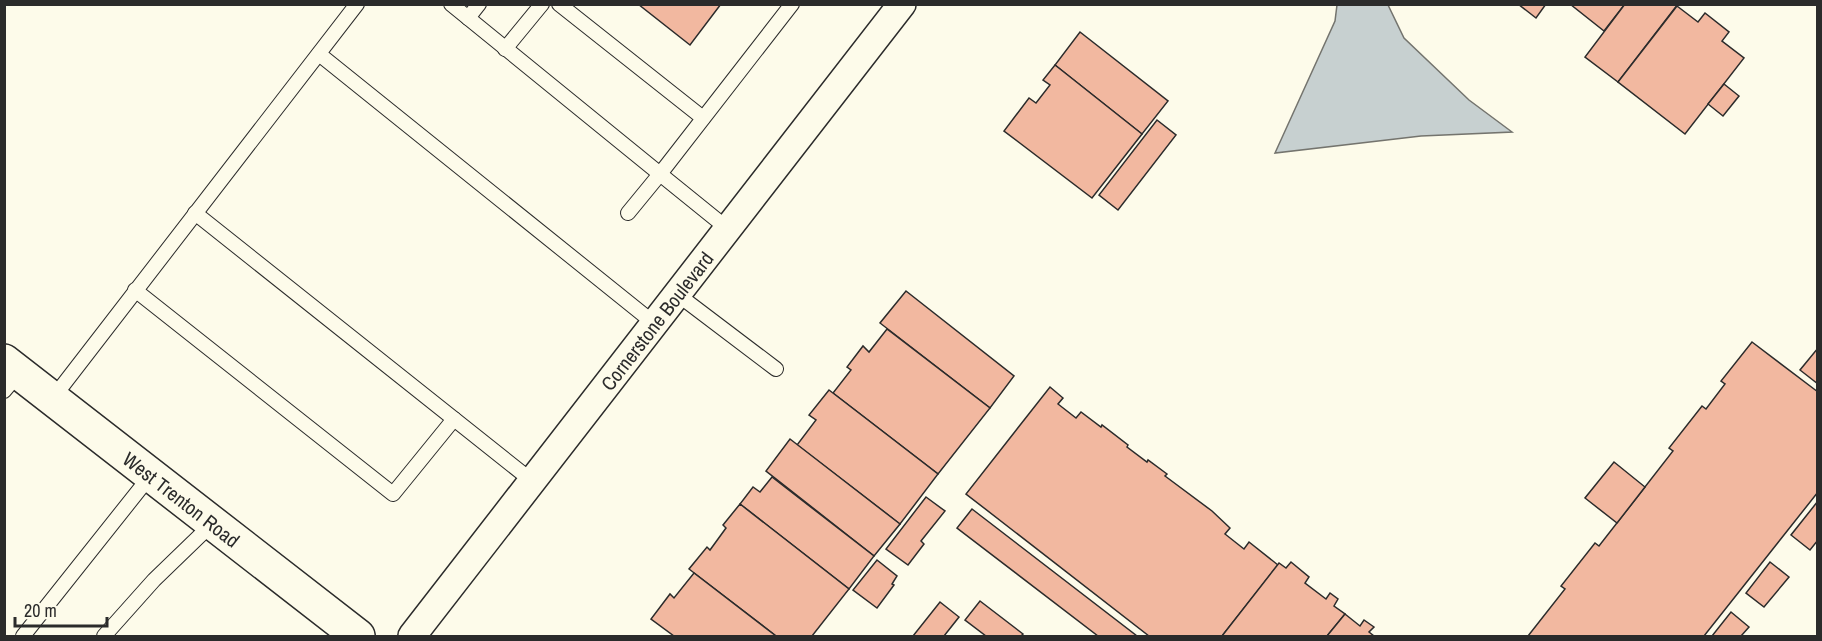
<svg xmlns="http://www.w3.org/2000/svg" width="1822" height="641" font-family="'Archivo Narrow',sans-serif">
	<rect width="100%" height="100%" fill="#fdfbea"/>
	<path fill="#c7d0d0" stroke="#74746e" stroke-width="1.5" d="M1337 5H1388L1404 38 1469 100 1512 132 1421 136 1275 153 1335 21Z"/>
	<g fill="#f2b8a0" stroke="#2b2b2b" stroke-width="1.5">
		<path d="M638 4H721L690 45Z"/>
		<path d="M1518 4H1546L1536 18Z"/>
		<path d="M1570 4H1625L1604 31Z"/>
		<path d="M1625 4H1678L1618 82 1585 57Z"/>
		<path d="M1677 6 1698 22 1705 13 1729 32 1722 41 1744 58 1685 134 1618 82Z"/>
		<path d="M1080 32 1168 101 1142 134 1055 65Z"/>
		<path d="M1055 65 1142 134 1092 198 1004 131 1029 98 1036 103 1050 85 1043 80Z"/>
		<path d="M1724 84 1739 96 1723 116 1708 104Z"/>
		<path d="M1157 120 1176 135 1118 210 1099 195Z"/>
		<path d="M906 291 1014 376 990 408 880 323Z"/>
		<path d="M887 329 990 408 938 474 833 393 851 370 847 367 863 346 869 352Z"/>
		<path d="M1752 342 1818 392V492L1704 636H1528L1565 589 1561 586 1595 543 1599 546 1673 451 1669 448 1702 406 1706 409 1725 384 1721 381Z"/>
		<path d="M1818 348V384L1800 370Z"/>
		<path d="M1050 387 1063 398 1058 404 1076 418 1081 412 1101 427 1102 425 1128 445 1127 447 1147 462 1148 460 1167 474 1165 476 1212 511 1230 528 1225 534 1244 549 1249 542 1278 565 1222 636H1149L966 494Z"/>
		<path d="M829 390 938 474 900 524 797 445 816 420 809 415Z"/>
		<path d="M790 439 900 524 874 556 766 471Z"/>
		<path d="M1614 462 1645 487 1617 523 1585 498Z"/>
		<path d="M772 477 874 556 849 589 740 504 753 487 760 492Z"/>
		<path d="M926 497 945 511 921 541 924 544 908 565 886 549Z"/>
		<path d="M1818 501V540L1810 550 1791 535Z"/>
		<path d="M740 504 849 589 812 636H776L689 569 707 547 710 550 726 528 723 525Z"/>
		<path d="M972 509 1137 636H1098L957 528Z"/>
		<path d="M877 560 897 576 892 584 894 585 877 608 853 590Z"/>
		<path d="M1291 562 1309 577 1305 583 1326 599 1330 593 1338 599 1334 606 1345 614 1327 636H1222L1279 563 1286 568Z"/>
		<path d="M1770 562 1789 577 1764 607 1746 593Z"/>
		<path d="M694 573 776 636H674L651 619 670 594 674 598Z"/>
		<path d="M980 601 1023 634 1021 636H986L965 620Z"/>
		<path d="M940 602 959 617 944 636H913Z"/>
		<path d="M1731 612 1749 627 1741 636H1712Z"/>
		<path d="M1345 614 1360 626 1364 620 1374 627 1369 632 1374 636H1327Z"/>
	</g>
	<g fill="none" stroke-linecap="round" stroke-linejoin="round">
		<g stroke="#2b2b2b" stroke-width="16">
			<g id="lane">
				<path d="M451 4 660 174 792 4"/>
				<path d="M559 4 703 118"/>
				<path d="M468 18 479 4"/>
				<path d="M505 49 542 4"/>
				<path d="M319 54 655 324"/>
				<path d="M195 213 532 481"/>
				<path d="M628 213 660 174 728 229"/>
				<path d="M135 290 393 494 454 419"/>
				<path d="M677 294 776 369"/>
				<path d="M4 391 20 372"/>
				<path d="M53 398 357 4"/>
				<path d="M23 636 151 475"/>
				<path d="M104 636 154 580 213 523"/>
			</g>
		</g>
		<g stroke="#2b2b2b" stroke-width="30">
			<g id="street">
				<path id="s1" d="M412 636 902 4"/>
			</g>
		</g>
		<g stroke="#2b2b2b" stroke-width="36">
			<g id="secondary">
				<path id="s2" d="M4 361 358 636"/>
			</g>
		</g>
		<use href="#lane" stroke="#fdfbea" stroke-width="14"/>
		<use href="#street" stroke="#fdfbea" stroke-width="27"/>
		<use href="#secondary" stroke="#fdfbea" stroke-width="33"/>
	</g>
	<g text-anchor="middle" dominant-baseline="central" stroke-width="4.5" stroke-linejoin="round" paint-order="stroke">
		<g font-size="20" fill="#2b2b2b" stroke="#fdfbea">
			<text stroke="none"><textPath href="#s1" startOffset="399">Cornerstone Boulevard</textPath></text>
			<text stroke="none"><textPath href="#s2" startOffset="225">West Trenton Road</textPath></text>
		</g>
	</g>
	<rect width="1822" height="641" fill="none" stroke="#2b2b2b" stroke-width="12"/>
	<path d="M15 617v9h92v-9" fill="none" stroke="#2b2b2b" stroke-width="3"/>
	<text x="24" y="617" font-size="18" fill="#2b2b2b" stroke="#fdfbea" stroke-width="4.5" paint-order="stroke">20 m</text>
</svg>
